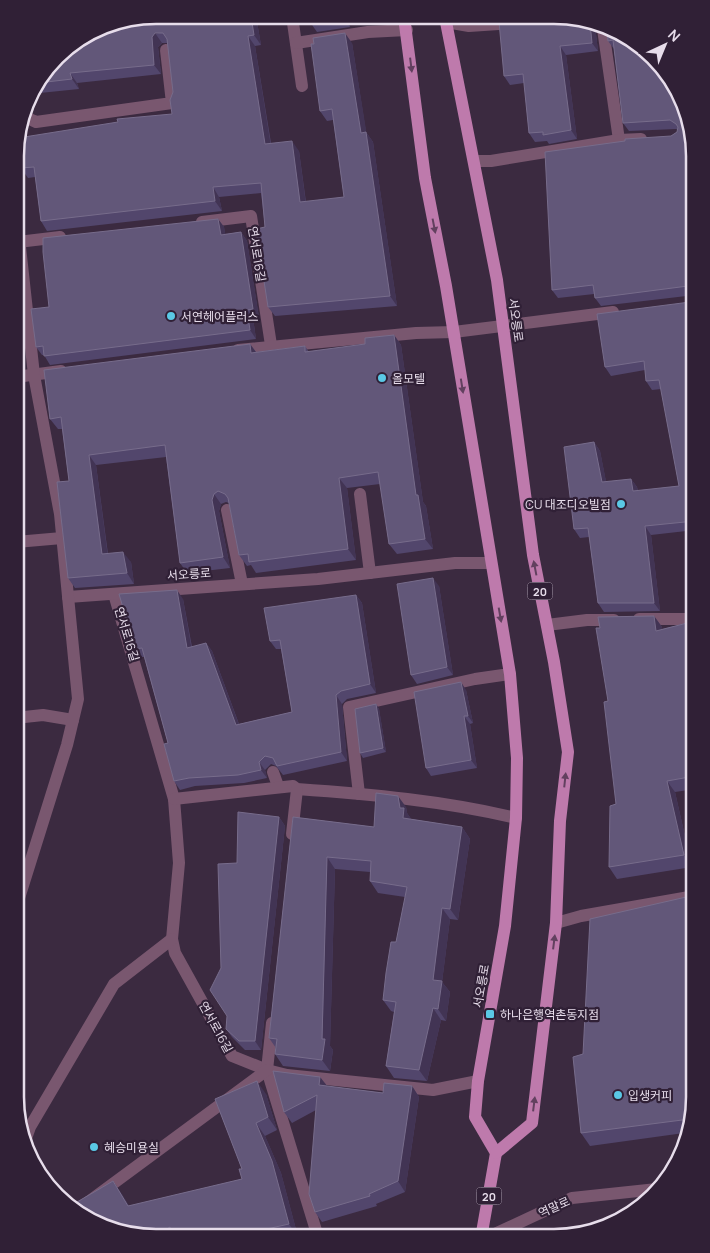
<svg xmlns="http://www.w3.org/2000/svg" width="710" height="1253" font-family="Manrope,'Noto Sans KR',sans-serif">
	<rect width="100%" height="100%" fill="#3b2a40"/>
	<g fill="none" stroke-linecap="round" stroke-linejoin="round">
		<g stroke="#79576f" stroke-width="12">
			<path d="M292 16 302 86"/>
			<path d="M446 22 469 26 515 23"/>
			<path d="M603 29 619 140"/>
			<path d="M296 43 368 32 407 30"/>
			<path d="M23 116 36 122 172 103 166 50"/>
			<path d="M475 161H491L619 140 641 139"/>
			<path d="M202 222 251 216 271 345"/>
			<path d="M18 242 60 237"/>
			<path d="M238 350 416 333 454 332 613 312"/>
			<path d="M16 377 61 371"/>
			<path d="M360 494 370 573"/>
			<path d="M227 510 242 584"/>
			<path d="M16 542 62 538"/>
			<path d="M114 594 174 799 179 863 172 939 175 953 232 1056 267 1070 287 1075 433 1090 478 1081"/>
			<path d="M68 597 318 579 455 563H491"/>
			<path d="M639 619H695"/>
			<path d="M547 625 587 620H614"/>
			<path d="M15 718 43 715 73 720"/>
			<path d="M273 772 278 786"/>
			<path d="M359 794 349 707 475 679 510 674"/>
			<path d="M174 799 293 786 297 789C370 794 445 801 516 818"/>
			<path d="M292 834 297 789"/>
			<path d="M15 911 67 745 78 699 60 514 34 375 16 210"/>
			<path d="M556 923 581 916 695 896"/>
			<path d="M272 1023 267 1070 318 1237"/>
			<path d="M24 1144 30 1127 114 984 172 939"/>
			<path d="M76 1211 267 1070"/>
			<path d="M486 1238 572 1198 657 1189"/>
		</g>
		<g stroke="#be7aac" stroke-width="12">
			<path d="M404 17 425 178 446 286 510 674 517 758 516 818 505 926 478 1081 475 1117 496 1153 481 1238"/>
			<path d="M445 17 497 280 533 555 554 662 568 752 560 821 556 923 532 1123 496 1153"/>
		</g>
	</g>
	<g fill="#52466c">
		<path d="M256 16 261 45 255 46 271 143 299 151 306 202 344 197 333 120 327 121 320 111 352 43 366 132 373 142 397 306 275 316 268 307 265 227 261 193 219 197 222 211 47 231 41 221 35 177 28 178 21 168 172 114 173 92 168 43H162L158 47 161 74 77 83 79 89 30 94 63 50Z"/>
		<path d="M309 16H349L350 27 317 32 310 22Z"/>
		<path d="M581 18 596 25 595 26 598 51 566 55 577 139 549 144 547 141 535 142 529 133 524 83 510 85 504 76Z"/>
		<path d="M607 30 647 50 695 156V295L601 306 595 298 594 294 558 298 552 290 671 136 677 132 678 130 676 129 629 131 623 123 614 49 608 41Z"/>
		<path d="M218 219 224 227 225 234 241 232 247 241 259 318H253L256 339 50 365 44 355H42L36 347 49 307Z"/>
		<path d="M695 299V530L651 535 660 611 604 612 598 603 589 537 580 538 574 529 594 442 600 451 606 482 631 479 637 487 638 491 679 486 661 389 652 390 646 381 645 370 611 376 605 367Z"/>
		<path d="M394 335 401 345 423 502 426 506 433 549 397 554 389 544 380 484 347 488 356 560 256 573 251 565 247 566 239 555 229 503 226 502 221 504 219 511 230 568 187 573 180 563 166 457 96 465 108 554 131 562 134 584 75 588 68 578 69 481 62 429H58L50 419 250 344 256 352 305 346 309 352 365 344Z"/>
		<path d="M439 586 453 675 417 684 411 675Z"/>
		<path d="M356 595 362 603 376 693 347 699 342 704 347 761 283 775 276 766 271 764 265 770 267 778 244 783 195 786 180 790 174 781 168 743 144 657H141L135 649 183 599 192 647 206 643 212 651 239 724 292 712 281 649H276L270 641Z"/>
		<path d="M654 616 662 627V629L695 621V789L675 792 692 867 617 879 609 867 616 804 608 701Z"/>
		<path d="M466 690 473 723 470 724 477 768 431 776 426 768Z"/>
		<path d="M376 704 379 709 386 752 363 758 360 753Z"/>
		<path d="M406 807 407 813 411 819 462 827 470 839 458 920 450 919 442 982 450 992 446 1021 441 1020 427 1081 394 1078 386 1066 394 1012 391 1011 383 1000 396 942 405 897 378 893 370 881V872L335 869 330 1046 333 1050 330 1071 283 1066 275 1054 276 1048 269 1038 293 817 374 827Z"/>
		<path d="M279 817 285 826 261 1050H245L232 1037 226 1029 227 1016 221 968 237 863Z"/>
		<path d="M695 895V1106L684 1133 590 1146 581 1133 583 1054Z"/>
		<path d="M320 1077 326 1086 383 1093 412 1086 419 1097 405 1192 376 1204 377 1206 322 1222 315 1212 316 1110 292 1123 284 1112Z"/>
		<path d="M266 1094 277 1130 265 1136 281 1173 298 1237H138L113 1181 129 1206 242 1179V1169L215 1099Z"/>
	</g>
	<g fill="#423454">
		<path d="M251 16H256L261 45 254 35Z"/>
		<path d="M343 16H349L350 27 343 17Z"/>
		<path d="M590 22 596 25 595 26 598 51 592 43Z"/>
		<path d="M155 33 162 43 158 47 161 74 154 65 152 37Z"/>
		<path d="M345 33 352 43 368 142 366 132 373 142 397 306 390 296 361 133Z"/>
		<path d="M248 36 255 46 272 153 265 144Z"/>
		<path d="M560 46 566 55 577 139 571 130Z"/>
		<path d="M70 73 77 83 79 89 72 79Z"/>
		<path d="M292 141 299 151 307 212 300 202Z"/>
		<path d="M213 187 219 197 222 211 215 201Z"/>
		<path d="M218 219 224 227 227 243 221 235Z"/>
		<path d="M241 232 247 241 259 318 253 309Z"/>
		<path d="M247 310 253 318 256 339 250 330Z"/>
		<path d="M394 335 401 345 423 502 426 506 433 549 425 539 416 495Z"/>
		<path d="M250 344 258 355 251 353Z"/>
		<path d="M594 442 600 451 608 491 602 482Z"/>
		<path d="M89 455 96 465 109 565 102 554Z"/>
		<path d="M339 478 347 488 356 560 348 549Z"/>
		<path d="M631 479 637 487 639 500 633 491Z"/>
		<path d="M214 494 221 504 219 511 230 568 223 557 212 500Z"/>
		<path d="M645 526 651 535 660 611 654 603Z"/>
		<path d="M123 552 131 562 134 584 127 573Z"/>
		<path d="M433 578 439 586 453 675 447 667Z"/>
		<path d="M177 590 183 599 193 657 187 648Z"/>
		<path d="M356 595 362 603 376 693 370 684Z"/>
		<path d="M654 616 662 627 664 642 656 631Z"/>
		<path d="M206 643 212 651 242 733 236 725Z"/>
		<path d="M461 682 466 690 473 723 468 716Z"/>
		<path d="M336 695 342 704 347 761 341 752Z"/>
		<path d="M376 704 379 709 386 752 383 748Z"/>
		<path d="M464 716 470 724 477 768 471 760Z"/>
		<path d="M259 762 265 770 267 778 261 770Z"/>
		<path d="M667 781 675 792 692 867 684 855Z"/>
		<path d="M398 796 406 807 407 813 412 820 403 818 400 808Z"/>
		<path d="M279 817 285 826 261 1050 255 1041Z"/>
		<path d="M462 827 470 839 458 920 450 909Z"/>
		<path d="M327 857 335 869 330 1046 333 1050 330 1071 322 1060Z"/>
		<path d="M442 908 450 919 442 982 450 992 446 1021 438 1009 433 980Z"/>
		<path d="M433 1008 441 1020 427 1081 419 1070Z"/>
		<path d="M687 1032 695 1043V1067Z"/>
		<path d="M320 1077 328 1087 319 1085Z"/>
		<path d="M257 1081 266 1094 277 1130 268 1117Z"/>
		<path d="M412 1086 419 1097 405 1192 398 1181Z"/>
		<path d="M256 1123 265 1136 281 1173 298 1237 289 1224Z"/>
		<path d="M113 1181 122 1194 137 1219 128 1206Z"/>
	</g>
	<g fill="#625779" stroke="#776c8b">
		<path d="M156 15 251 16 254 35 248 36 265 144 292 141 300 202 344 197 332 109 320 111 311 44H314L313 38 345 33 361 133 366 132 390 296 268 307 256 229 265 227 261 183 213 187 215 201 41 221 34 167 21 168 18 138 118 122 117 119 172 114 170 100 173 92 167 39 163 33H155L152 37 154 65 70 73 72 79 38 83 63 50 102 26Z"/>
		<path d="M309 16H343V17L310 22Z"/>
		<path d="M538 17 581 18 590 22 592 43 560 46 571 130 543 135V132L529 133 523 74 504 76 499 22Z"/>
		<path d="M607 30 647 50 687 111 695 156V290L693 287 688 286 595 298 593 285 552 290 545 152 625 141V139L671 136 677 132 678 127 676 124 670 120 623 123 613 40 608 41Z"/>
		<path d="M218 219 221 235 241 232 253 309 247 310 250 330 44 356 43 346 36 347 31 309 49 307 43 252V238Z"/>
		<path d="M695 299V521L645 526 654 603H598L588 528 574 529 564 447 594 442 602 482 631 479 633 491 679 486 659 380 646 381 644 361 605 367 597 314 690 302Z"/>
		<path d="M394 335 416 495H418L425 539 389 544 378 472 339 478 348 549 249 562 248 554 239 555 228 498 225 494 218 491 214 494 212 500 223 557 180 563 165 445 89 455 102 554 123 552 127 573 68 578 57 482 69 481 61 417 50 419 44 370 250 344 251 353 305 346V352L365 344V338Z"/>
		<path d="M433 578 447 667 411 675 397 584Z"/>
		<path d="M177 590 187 648 206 643 236 725 292 712 280 640 270 641 264 608 356 595 370 684 341 691 336 695 341 752 277 766 273 758 265 756 259 762 261 770 238 775 189 778 174 781 164 744 168 743 142 648 135 649 119 594Z"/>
		<path d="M654 616 656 631 695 621V776L667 781 684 855 609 867 610 806 616 804 604 702 608 701 596 628H600L598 617Z"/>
		<path d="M461 682 468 716H464L471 760 426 768 414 692Z"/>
		<path d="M376 704 383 748 360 753 355 709Z"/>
		<path d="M376 793 398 796 400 808H404L403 818 462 827 450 909 442 908 433 980 442 981 438 1009 433 1008 419 1070 386 1066 396 1002 383 1000 386 973 391 942H396L407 887 370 881 371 861 327 857 322 1039H325L322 1060 275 1054 277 1039 269 1038 293 817 374 827Z"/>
		<path d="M238 812 279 817 255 1041H239L226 1029 227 1016 210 990 221 968 218 864 237 863Z"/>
		<path d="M695 895V1030L687 1032 695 1067V1106L690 1119 581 1133 573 1057 583 1054 590 919Z"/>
		<path d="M273 1071 320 1077 319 1085 383 1093 384 1083 412 1086 398 1181 369 1194 370 1196 315 1212 309 1194 317 1095 284 1112Z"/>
		<path d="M257 1081 268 1117 256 1123 272 1161 289 1224 231 1237H172L170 1227 153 1237H138L85 1215 77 1202 113 1181 128 1206 242 1179 239 1169H242L215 1099Z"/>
	</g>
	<defs><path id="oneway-solid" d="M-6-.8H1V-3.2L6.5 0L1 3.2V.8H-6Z" transform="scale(1.25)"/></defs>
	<g fill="#62405f">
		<use href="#oneway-solid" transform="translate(411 65) rotate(83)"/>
		<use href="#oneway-solid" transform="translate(434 226) rotate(79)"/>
		<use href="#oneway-solid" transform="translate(462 386) rotate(81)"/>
		<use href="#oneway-solid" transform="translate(535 568) rotate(-101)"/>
		<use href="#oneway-solid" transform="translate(500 615) rotate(80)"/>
		<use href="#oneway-solid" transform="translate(565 780) rotate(-84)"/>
		<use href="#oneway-solid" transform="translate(554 942) rotate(-83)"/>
		<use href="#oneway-solid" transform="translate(534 1104) rotate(-83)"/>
	</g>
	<g fill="#5ac8e5" stroke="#302036" stroke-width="2">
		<circle cx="171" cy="316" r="5"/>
		<circle cx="382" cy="378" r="5"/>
		<circle cx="621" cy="504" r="5"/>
		<rect x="485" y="1009" width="10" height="10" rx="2.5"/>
		<circle cx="618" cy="1095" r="5"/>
		<circle cx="94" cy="1147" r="5"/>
	</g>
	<g text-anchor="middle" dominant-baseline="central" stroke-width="4.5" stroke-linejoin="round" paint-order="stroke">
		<g fill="#302036" stroke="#b0a4b5" stroke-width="1">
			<rect x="527.5" y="582.5" width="25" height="17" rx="4"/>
			<rect x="476.5" y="1187.5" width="25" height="17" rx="4"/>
		</g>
		<g font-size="11" font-weight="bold" fill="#e7ddeb">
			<text x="540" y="591">20</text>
			<text x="489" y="1196">20</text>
		</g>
		<g font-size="12" fill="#e7ddeb" stroke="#302036">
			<text transform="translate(257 254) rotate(81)">연서로16길</text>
			<text transform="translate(516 320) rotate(82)">서오릉로</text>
			<text transform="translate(189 574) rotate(-4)">서오릉로</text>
			<text transform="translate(127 634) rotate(73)">연서로16길</text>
			<text transform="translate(481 986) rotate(-80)">서오릉로</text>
			<text transform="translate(216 1027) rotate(61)">연서로16길</text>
			<text transform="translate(554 1207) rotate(-24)">역말로</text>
		</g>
		<g font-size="12" fill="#e7ddeb" stroke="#302036" text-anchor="start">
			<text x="181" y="316">서연헤어플러스</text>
			<text x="392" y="378">올모텔</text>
			<text x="611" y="504" text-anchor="end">CU 대조디오빌점</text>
			<text x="500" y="1014">하나은행역촌동지점</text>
			<text x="628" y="1095">입생커피</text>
			<text x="104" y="1147">혜승미용실</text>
		</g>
	</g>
	<path d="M0 0H710V1253H0ZM156 24H554A132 132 0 0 1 686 156V1097A132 132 0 0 1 554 1229H156A132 132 0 0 1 24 1097V156A132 132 0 0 1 156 24Z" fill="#302036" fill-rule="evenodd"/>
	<path fill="none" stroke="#e7ddeb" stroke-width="2.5" d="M156 24H554A132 132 0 0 1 686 156V1097A132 132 0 0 1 554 1229H156A132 132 0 0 1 24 1097V156A132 132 0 0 1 156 24Z"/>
	<g transform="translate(665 45) rotate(44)" stroke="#302036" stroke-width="4" paint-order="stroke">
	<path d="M0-4L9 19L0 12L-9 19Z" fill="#e7ddeb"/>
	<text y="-8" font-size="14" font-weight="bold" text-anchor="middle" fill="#e7ddeb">N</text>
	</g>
</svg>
